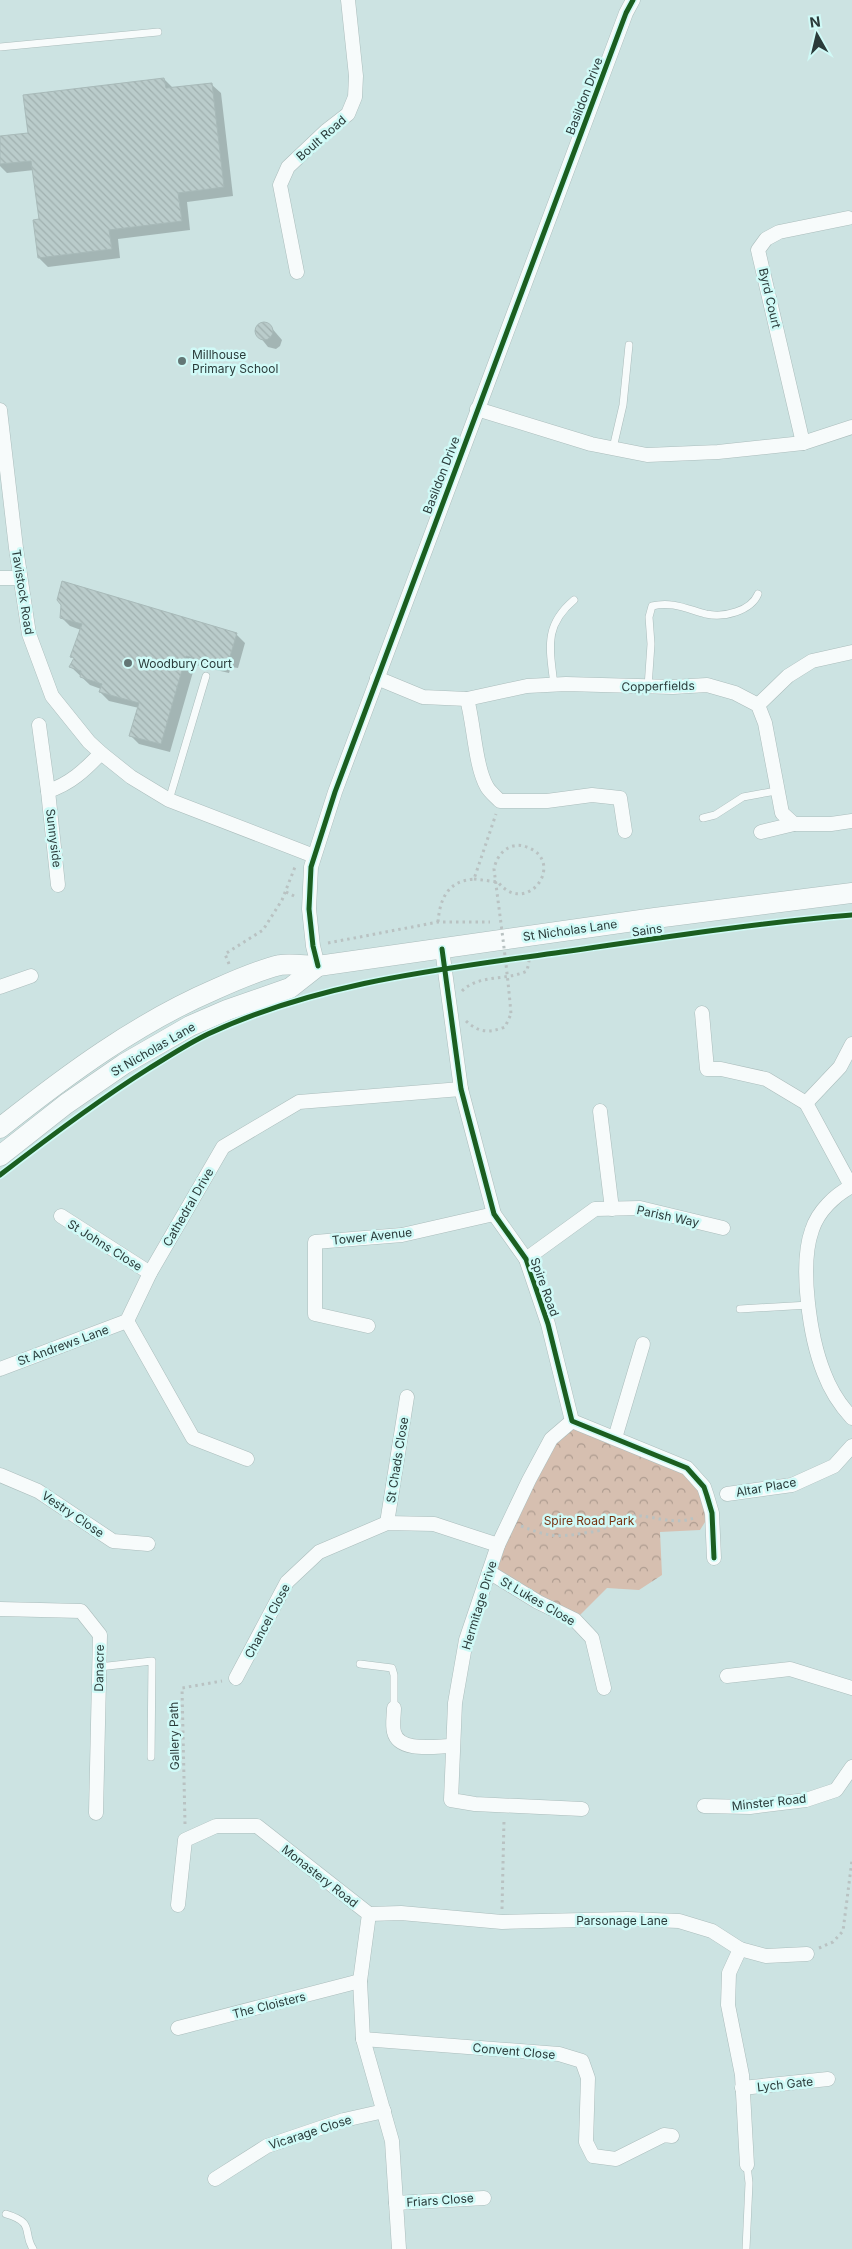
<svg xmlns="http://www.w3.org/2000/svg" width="852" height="2249" font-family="Inter,sans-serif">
	<defs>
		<pattern id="forest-crowns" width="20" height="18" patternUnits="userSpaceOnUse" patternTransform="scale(1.25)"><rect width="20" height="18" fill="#d6bfb0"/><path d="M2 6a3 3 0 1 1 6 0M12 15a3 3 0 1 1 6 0" fill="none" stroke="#ae9c90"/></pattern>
		<pattern id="building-back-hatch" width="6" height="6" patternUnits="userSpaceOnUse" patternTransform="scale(1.25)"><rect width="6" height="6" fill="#bacccb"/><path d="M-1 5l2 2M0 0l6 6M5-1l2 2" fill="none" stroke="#a0b0af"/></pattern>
	</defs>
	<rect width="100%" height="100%" fill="#cce3e2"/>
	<path fill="url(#forest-crowns)" d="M572 1421 687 1468 712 1511 700 1530 660 1532 662 1575 639 1590 607 1588 575 1620 489 1572 551 1439Z"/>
	<g fill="#0003">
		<path d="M164 79 173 88 211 84 221 93 233 196 187 202 190 230 118 239 120 258 48 267 39 258 40 220 34 170 7 173 0 166V137L29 134Z"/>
		<path d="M264 324 270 326 282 340 280 346 276 349 268 347 256 332 258 326Z"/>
		<path d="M61 617 236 634 245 643 238 668 231 667 229 673 195 665 170 752 139 744 130 735 139 708 109 701 100 692 101 689 90 685 71 667 75 659 72 656 81 630 70 626Z"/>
	</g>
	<g fill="url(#building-back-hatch)" stroke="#a8bab9">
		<path d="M164 78 166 88 212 83 224 187 178 193 182 221 109 230 112 249 38 258 33 220 39 219 31 161 0 164V136L28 133 23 95Z"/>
		<circle cx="264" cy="331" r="9"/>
		<path d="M62 581 237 633 229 660 222 659 221 665 186 656 161 744 129 736 139 703 99 692 102 684 80 677 81 671 69 667 74 658 70 657 82 624 60 618 61 605 57 600Z"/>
	</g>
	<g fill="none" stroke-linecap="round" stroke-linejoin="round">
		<g stroke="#abbdbc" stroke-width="8">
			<g id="lane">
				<path d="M0 47 158 32"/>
				<path d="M613 448 623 405 629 345"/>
				<path d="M554 685C550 649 543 626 574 600"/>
				<path d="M648 687 651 644 649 617 652 606C672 601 687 609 706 614 724 618 751 611 758 594"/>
				<path d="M169 800 206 676"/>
				<path d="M703 818 715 815 743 797 776 791"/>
				<path d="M740 1309 809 1305"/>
				<path d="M360 1664 392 1668 394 1675V1708"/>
				<path d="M99 1667 152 1661 151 1757"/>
				<path d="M6 2214C36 2223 22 2232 33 2249"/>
				<path d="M746 2249 749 2183 747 2165"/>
			</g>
		</g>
		<g stroke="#abbdbc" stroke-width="15">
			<g id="street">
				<path d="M297 272 280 185 288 167 326 131 348 114 355 97 356 76 348 0"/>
				<path d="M477 409 591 444 647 455 718 452 803 443 852 427"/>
				<path d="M0 410 16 548 29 634 52 696 89 742 101 753 131 777 169 800 314 856"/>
				<path d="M803 443 758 250 766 239 779 232 848 218"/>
				<path d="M0 578H20"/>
				<path d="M377 678 423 697 467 699 527 686 566 684 673 687 707 685 735 693 758 705 765 723 782 813 794 824H831L852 821"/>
				<path d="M467 699C474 724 475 766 487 787 490 792 496 797 500 801H547L592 795 620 798 625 831"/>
				<path d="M758 705 788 676 812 661 852 652"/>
				<path d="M39 725 48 791C70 784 85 770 101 753"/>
				<path d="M48 791 58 885"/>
				<path d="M761 832 794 824"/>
				<path d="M442 949 461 1089 494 1214 526 1259 548 1324 572 1421 687 1468 704 1487 707 1496 712 1513 714 1558"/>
				<path d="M318 966 313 946 309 909 311 867 335 792 626 13 633 0"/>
				<path d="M0 987 31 976"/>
				<path d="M702 1013 707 1069H721L766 1079 806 1103 851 1186"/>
				<path d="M806 1103 840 1067 852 1044"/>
				<path d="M600 1111 612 1209"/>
				<path d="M852 1186C835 1195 818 1211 812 1230 799 1266 810 1338 824 1373 830 1389 840 1405 852 1418"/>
				<path d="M61 1216 150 1273"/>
				<path d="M526 1259 595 1209 640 1208 723 1228"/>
				<path d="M368 1326 315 1314V1242L402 1235 494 1214"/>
				<path d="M0 1369 127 1321"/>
				<path d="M572 1421 551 1439 529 1480 498 1545 466 1640 455 1703 451 1800 475 1804 582 1809"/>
				<path d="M615 1438 643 1344"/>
				<path d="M247 1459 193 1438 127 1321 150 1273 223 1147 299 1102 461 1089"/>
				<path d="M0 1475 38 1491 113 1541 148 1544"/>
				<path d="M727 1494 792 1485 834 1466 852 1446"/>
				<path d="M387 1523 407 1397"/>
				<path d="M489 1572 538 1602 575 1620 592 1638 604 1688"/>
				<path d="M0 1609 81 1611 100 1635 96 1813"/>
				<path d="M727 1676 790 1669 852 1688"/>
				<path d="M236 1678 287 1582 319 1552 387 1523 434 1524 498 1545"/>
				<path d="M394 1708C394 1715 392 1725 394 1732 399 1753 436 1746 452 1746"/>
				<path d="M704 1806 750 1807 806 1800 836 1790 852 1767"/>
				<path d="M178 1905 185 1840 216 1826H257L369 1914 360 1981 363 2039 392 2141 399 2249"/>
				<path d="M369 1914 401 1913 502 1922 627 1919 679 1921 712 1931 740 1949 729 1973 728 2005 742 2075 747 2165"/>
				<path d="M740 1949 766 1956 807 1954"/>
				<path d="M178 2028 360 1981"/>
				<path d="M363 2039 559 2054 582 2061 588 2078 586 2142 593 2156 616 2159 664 2135 672 2136"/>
				<path d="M742 2088 828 2079"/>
				<path d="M215 2179 267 2146 344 2120 384 2111"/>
				<path d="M396 2203 484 2198"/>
			</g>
		</g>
		<g stroke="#abbdbc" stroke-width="21">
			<g id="secondary">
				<path d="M0 1128C68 1074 137 1023 216 989 236 980 259 970 280 965 292 963 306 966 318 966L655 918 852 893"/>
				<path d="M0 1156 66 1104 124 1064 190 1026 227 1010 290 988 318 966"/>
			</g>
		</g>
		<g stroke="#b9c2c2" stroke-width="3" stroke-dasharray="2.5 4" stroke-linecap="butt">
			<path d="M286 892 296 897"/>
			<path d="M438 922C440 898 448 881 474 879L496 814"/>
			<path d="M328 943 438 922H490"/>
			<path d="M229 964 225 954 263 930 282 900 295 867"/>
			<path d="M462 991C479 974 506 981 527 971L530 956"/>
			<path d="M466 1021C479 1033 489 1033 505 1027L511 1014"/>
			<path d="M521 1526C546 1536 557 1538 584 1533 590 1532 597 1532 602 1529 612 1524 619 1517 630 1516 654 1514 671 1527 697 1517"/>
			<path d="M185 1824 182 1688 222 1681"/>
			<path d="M502 1909 504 1820"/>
			<path d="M819 1948 833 1942 843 1931 852 1860"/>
		</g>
		<use href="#lane" stroke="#f7fbfb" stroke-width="7"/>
		<use href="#street" stroke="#f7fbfb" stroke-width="14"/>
		<use href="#secondary" stroke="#f7fbfb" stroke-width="20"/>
		<path stroke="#b9c2c2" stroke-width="3" stroke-dasharray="2.5 4" stroke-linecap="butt" d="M474 879 498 882C524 915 561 871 535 851 528 847 521 844 513 846 502 849 496 859 494 869 500 917 507 966 511 1014"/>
		<g stroke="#d0faf7" stroke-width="8">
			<g id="cycleway">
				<path d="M442 949 461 1089 494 1214 526 1259 548 1324 572 1421 687 1468 704 1487 707 1496 712 1513 714 1558"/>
				<path d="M318 966 313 946 309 909 311 867 335 792 626 13 633 0"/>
				<path d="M0 1175C48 1138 97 1101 148 1069 168 1057 187 1044 208 1034 319 982 442 969 562 952 658 938 755 923 852 915"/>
			</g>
		</g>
		<use href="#cycleway" stroke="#1b5e20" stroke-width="5"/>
	</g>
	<g fill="#637675" stroke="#d0faf7" stroke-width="2">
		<circle cx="182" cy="361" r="5"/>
		<circle cx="128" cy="663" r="5"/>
	</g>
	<g text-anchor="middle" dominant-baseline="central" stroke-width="5" stroke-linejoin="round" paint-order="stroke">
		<g font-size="12" fill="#2a3b3a" stroke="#d0faf7">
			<text transform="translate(584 96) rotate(-69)">Basildon Drive</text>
			<text transform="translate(321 138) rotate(-41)">Boult Road</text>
			<text transform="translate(770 298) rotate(77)">Byrd Court</text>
			<text transform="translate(441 475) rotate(-69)">Basildon Drive</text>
			<text transform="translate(23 592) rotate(81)">Tavistock Road</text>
			<text transform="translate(658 686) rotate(-1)">Copperfields</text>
			<text transform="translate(54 838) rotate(83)">Sunnyside</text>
			<text transform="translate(570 930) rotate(-8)">St Nicholas Lane</text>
			<text transform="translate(647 930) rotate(-8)">Sains</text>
			<text transform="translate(153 1049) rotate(-30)">St Nicholas Lane</text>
			<text transform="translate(188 1207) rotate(-60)">Cathedral Drive</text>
			<text transform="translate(668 1216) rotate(12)">Parish Way</text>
			<text transform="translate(372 1236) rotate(-6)">Tower Avenue</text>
			<text transform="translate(105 1245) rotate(32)">St Johns Close</text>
			<text transform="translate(545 1287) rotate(70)">Spire Road</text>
			<text transform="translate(63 1345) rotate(-20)">St Andrews Lane</text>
			<text transform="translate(397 1460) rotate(-81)">St Chads Close</text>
			<text transform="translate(766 1487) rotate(-10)">Altar Place</text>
			<text transform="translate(73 1514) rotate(34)">Vestry Close</text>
			<text transform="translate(538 1601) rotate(30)">St Lukes Close</text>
			<text transform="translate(479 1605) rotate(-73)">Hermitage Drive</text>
			<text transform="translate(267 1621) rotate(-62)">Chancel Close</text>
			<text transform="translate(99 1668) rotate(-89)">Danacre</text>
			<text transform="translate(174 1736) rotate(-91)">Gallery Path</text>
			<text transform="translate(769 1802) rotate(-6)">Minster Road</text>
			<text transform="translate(320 1876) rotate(38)">Monastery Road</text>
			<text x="622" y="1920">Parsonage Lane</text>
			<text transform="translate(269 2005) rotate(-14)">The Cloisters</text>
			<text transform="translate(514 2051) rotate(5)">Convent Close</text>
			<text transform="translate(785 2084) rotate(-6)">Lych Gate</text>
			<text transform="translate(310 2132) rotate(-18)">Vicarage Close</text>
			<text transform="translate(440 2200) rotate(-4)">Friars Close</text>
		</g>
		<g font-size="12" fill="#2a3b3a" stroke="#d0faf7" text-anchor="start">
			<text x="192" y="354">Millhouse<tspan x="192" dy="14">Primary School</tspan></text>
			<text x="138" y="663">Woodbury Court</text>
		</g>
		<g font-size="12" fill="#763311" stroke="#d0faf7">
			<text x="589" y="1520">Spire Road Park</text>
		</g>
	</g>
	<g transform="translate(817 35) rotate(352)" stroke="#d0faf7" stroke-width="4" paint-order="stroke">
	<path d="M0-4L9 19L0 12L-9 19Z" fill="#2a3b3a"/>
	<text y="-8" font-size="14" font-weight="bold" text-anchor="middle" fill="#2a3b3a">N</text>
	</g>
</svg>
